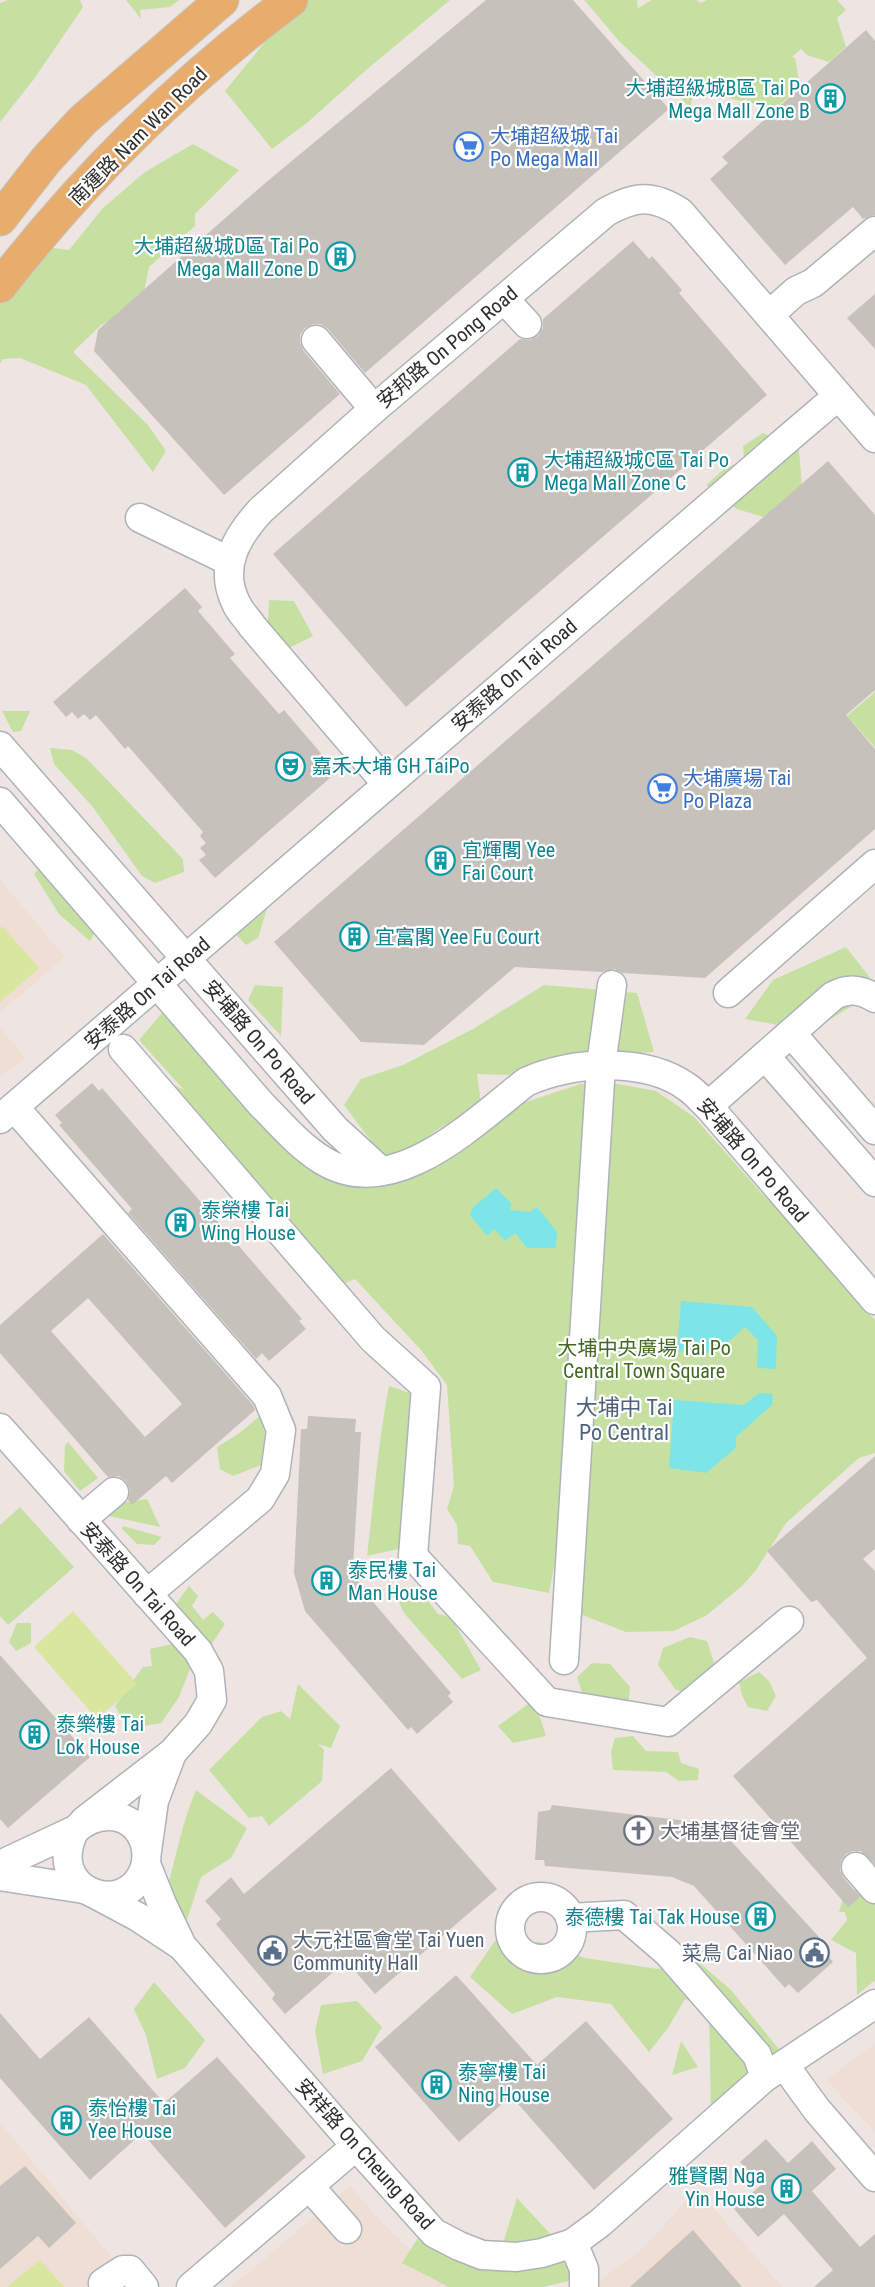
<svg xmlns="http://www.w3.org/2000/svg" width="875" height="2287" font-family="'Roboto Condensed','Noto Sans TC',sans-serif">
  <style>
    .education { fill: #eeded3 }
    .green { fill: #c6e0a2 }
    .pitch { fill: #d9e69f }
    .water { fill: #7de5e7 }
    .building { fill: #c7c1bc; fill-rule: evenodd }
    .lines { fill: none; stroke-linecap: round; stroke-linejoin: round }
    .minor-casing { stroke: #aeb3b9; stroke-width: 31 }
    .major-casing { stroke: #c4c4c4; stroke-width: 35 }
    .minor { stroke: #fff; stroke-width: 28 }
    .major { stroke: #e8ad6c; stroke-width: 33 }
    .labels { text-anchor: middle; stroke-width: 4.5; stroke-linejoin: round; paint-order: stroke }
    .culture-label { font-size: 20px; fill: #0d838f; stroke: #fff; text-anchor: start }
    .street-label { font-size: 20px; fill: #2e2e2e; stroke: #fff }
    .shop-label { font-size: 20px; fill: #366cbe; stroke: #fff; text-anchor: start }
    .park-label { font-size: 20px; fill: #416821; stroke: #fff }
    .worship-label { font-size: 20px; fill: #5b616d; stroke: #fff; text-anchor: start }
    .service-label { font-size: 20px; fill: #4e5e75; stroke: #fff; text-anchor: start }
    .quarter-label { font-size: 22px; fill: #50637c; stroke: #fff }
  </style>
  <rect width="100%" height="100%" fill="#eee5e2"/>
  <g class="education">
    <path d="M0 880 65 957 0 1013Z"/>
    <path d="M0 1028 25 1057 0 1078Z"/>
    <path d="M875 2044V2132L826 2080Z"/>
    <path d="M2 2125 128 2277 115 2287H0V2127Z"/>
    <path d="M350 2186 383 2224 413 2252 540 2287H231Z"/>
    <path d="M697 2189 782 2287H591L642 2249Z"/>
  </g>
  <g class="green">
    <path d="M8 0H80L83 7 34 79 0 122V3Z"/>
    <path d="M126 0H179L170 7 140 10 141 19Z"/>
    <path d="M307 0H450L365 71 308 122 272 149 225 91 278 26Z"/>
    <path d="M584 0H637L638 8 652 0H696L701 3 707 0H837L846 10 837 18 846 47 829 62 807 55 801 49 792 57 795 58 800 87 770 113 745 99 743 101 694 92 690 107 619 41Z"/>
    <path d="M193 144 239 170 195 214V226L149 267 141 307 101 325 73 352 148 425 166 451 153 472 86 385 20 358 3 359 0 364V287L45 247 69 250 103 208 145 172Z"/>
    <path d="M763 433 799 450 803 499 780 522 737 509 706 485 724 469 744 460 743 446Z"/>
    <path d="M269 600 294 601 313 636 277 654 267 643Z"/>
    <path d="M875 692V747L847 716Z"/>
    <path d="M2 711H30L21 731 13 732Z"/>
    <path d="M50 748 72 750 86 758 183 859 184 872 155 883 142 876 92 806 54 764Z"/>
    <path d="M43 863 70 907 100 924 90 941 59 914 34 874Z"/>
    <path d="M262 903 267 909 258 938 246 945 231 929Z"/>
    <path d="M846 947 875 984V992L811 1031 745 1019 773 980Z"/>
    <path d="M255 985 283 987 281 1036 248 1000Z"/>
    <path d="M544 985 637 993 654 1052 547 1058 508 1075 477 1074 481 1103 435 1131 397 1162 377 1149 344 1105 361 1079 403 1065 473 1029Z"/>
    <path d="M162 1013 199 1054 210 1052 306 1161 368 1180 485 1107 497 1085 523 1103 580 1084H618L656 1091 694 1117 764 1196 790 1221 818 1256 838 1268 847 1289 875 1320V1453L859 1458 786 1523 756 1570 743 1585 707 1615 674 1631 626 1632 572 1611 556 1557 549 1593 493 1582 470 1546 458 1544 457 1525 447 1509 454 1486 447 1385 421 1350 355 1279 321 1294 138 1089 141 1056 172 1084 184 1090 139 1040Z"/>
    <path d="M389 1386 413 1394 410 1538 398 1549 367 1556C374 1499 378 1442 389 1386Z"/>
    <path d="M260 1416 265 1434 261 1465 233 1476 220 1469 217 1447 238 1434Z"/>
    <path d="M68 1442 98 1478 80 1491 64 1471 65 1446Z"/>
    <path d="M104 1496 115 1504 147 1499 160 1527 109 1516Z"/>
    <path d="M20 1507 74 1567 8 1625 0 1616V1525Z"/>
    <path d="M123 1526 162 1537 154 1545 137 1544 122 1529Z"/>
    <path d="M189 1586 198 1596 192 1606 203 1620 213 1612 225 1624 204 1655 171 1611Z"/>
    <path d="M392 1587 418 1588 438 1614 451 1617 481 1670 462 1679 404 1613Z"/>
    <path d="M17 1623H31V1643L16 1651 9 1642Z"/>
    <path d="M690 1637 707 1641 716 1669 704 1681 682 1692 675 1689 658 1665 663 1648Z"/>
    <path d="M172 1644 195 1656 179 1697 161 1723 128 1729 115 1706 143 1667 152 1666 150 1649Z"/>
    <path d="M592 1663 610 1664 630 1687 627 1720 615 1731 609 1717 602 1709 582 1692 577 1677Z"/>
    <path d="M759 1672 769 1681 776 1696 767 1711 748 1707 742 1695 739 1682Z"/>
    <path d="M298 1684 340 1726 331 1748 318 1744 324 1750 322 1781 269 1826 262 1816 249 1818 209 1770 262 1717 281 1711 290 1719Z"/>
    <path d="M531 1702 541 1720 546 1736 513 1743 498 1726Z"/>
    <path d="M633 1736 646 1751 678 1752 681 1763 699 1769 698 1780 679 1781 666 1772 613 1770 611 1752 615 1738Z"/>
    <path d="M196 1790 247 1828 231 1858 201 1877 185 1926 166 1892C176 1858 182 1822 196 1790Z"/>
    <path d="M875 1882V1980L857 1995 856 1953 831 1940 847 1920 845 1912H839L845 1893Z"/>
    <path d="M495 1941 540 1942 585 1958 658 1969 696 1960 731 1990 782 2053 711 2112 709 2008 685 1999 668 2028 649 2052 611 2004 557 1997 512 2014 470 1977Z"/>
    <path d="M154 1982 205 2040 185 2068 157 2079 146 2035 134 2009Z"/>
    <path d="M357 2001 382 2027 362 2061 323 2074 315 2031 321 2005Z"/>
    <path d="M681 2041 698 2067 672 2075Z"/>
    <path d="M517 2198 566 2251 573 2280 542 2287H449L402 2263 418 2238 448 2251 481 2260 504 2240Z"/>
  </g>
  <g class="pitch">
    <path d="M2 926 39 968 0 1002V929Z"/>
    <path d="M73 1611 137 1684 97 1719 34 1647Z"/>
    <path d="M40 2260 64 2287H7Z"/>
  </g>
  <g class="water">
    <path d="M496 1188 511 1203 510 1210 530 1212 537 1207 557 1232 556 1248H527L515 1233 505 1241 494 1229 487 1236 470 1215 472 1208Z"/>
    <path d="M681 1301 752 1307 777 1336 776 1369 757 1368 758 1340 745 1327 716 1353 677 1351Z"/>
    <path d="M759 1393 773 1394 772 1405 736 1437V1448L706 1473 669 1468 674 1400 744 1405Z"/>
  </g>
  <g class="building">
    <path d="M486 0H573L669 109 365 373 328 329 321 324H314L305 328 300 335V343L303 350 340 394 224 495 94 351 98 330 264 184Z"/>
    <path d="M866 30 875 41V215L863 219 853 207 785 265 710 179 728 163 722 157Z"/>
    <path d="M633 241 649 259 652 256 682 290 679 293 767 395 406 707 273 554 520 339 530 340 538 336 543 328V319Z"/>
    <path d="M875 294V349L847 318Z"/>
    <path d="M828 461 875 515V690L846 715 875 749V829L705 978 623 973 614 969 602 972 515 967 424 1045 361 1042 274 942Z"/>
    <path d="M185 588 202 607 198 611 235 654 230 658 279 714 284 710 337 772 215 878 199 860 206 855 200 848 206 843 200 836 203 832 128 746 125 749 96 715 90 720 84 714 78 719 72 712 66 717 53 702Z"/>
    <path d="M92 1083 99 1091 102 1088 302 1319 299 1321 306 1329 269 1361 262 1353 256 1359 128 1213 132 1209 59 1125 62 1123 55 1115Z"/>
    <path d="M103 1234 253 1405 255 1410 172 1483 166 1476 132 1505 128 1500 130 1490 126 1481 119 1476 108 1477 0 1353V1325ZM88 1298 182 1404 145 1437 51 1331Z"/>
    <path d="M308 1416 356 1419 355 1432H361L353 1568 362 1589 451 1693 448 1696 453 1702 417 1734 411 1727 408 1730 305 1611 294 1573 301 1429H307Z"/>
    <path d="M875 1456V1549L863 1559 875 1571V1864L861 1851H853L846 1854 841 1861 840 1870 843 1877 860 1897 848 1907 733 1776 867 1658 817 1600 811 1602 767 1551Z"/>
    <path d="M0 1655 90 1757 8 1828 0 1819Z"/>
    <path d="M391 1768 497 1889 375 1994 346 1961 285 2014 272 1999 275 1994 216 1924 221 1919 205 1901 231 1877 244 1894Z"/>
    <path d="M552 1805 697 1822 731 1841 829 1948 825 1952 833 1962 798 1993 789 1984 785 1988 694 1886 672 1877 545 1866 544 1860H535L538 1812 550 1810Z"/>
    <path d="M456 1975 537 2065 586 2021 673 2119 594 2190 511 2096 459 2142 375 2047Z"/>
    <path d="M0 2013 40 2059 89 2017 164 2103 217 2057 306 2157 225 2228 142 2133 90 2180 0 2078Z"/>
    <path d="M766 2139 788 2163 812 2141 836 2169 812 2191 860 2247 875 2234V2287H814L833 2270 784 2214 758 2237 734 2209 761 2185 740 2162Z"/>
    <path d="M25 2166 76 2223 49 2248 38 2236 0 2269V2186Z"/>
    <path d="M693 2230 742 2287H630Z"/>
  </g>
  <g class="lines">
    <defs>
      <g id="minor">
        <path d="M504 299 527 324"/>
        <path d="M769 315 796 291 813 283 875 231"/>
        <path d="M316 340 374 409"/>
        <path d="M140 518 229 561"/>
        <path d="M0 746 335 1129 381 1171"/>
        <path d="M387 784 252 626C247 618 239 611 236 603 218 567 237 536 261 510L374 409 606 212C635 196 652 194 680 212L875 438"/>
        <path d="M0 802 261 1104C280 1123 298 1145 322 1160 393 1204 473 1123 526 1082 570 1061 646 1057 687 1087 695 1092 701 1100 708 1106L875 1300"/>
        <path d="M728 993 875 864"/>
        <path d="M791 1033 875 1130"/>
        <path d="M123 1049 373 1339 426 1387 413 1556 547 1702 668 1722 789 1621"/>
        <path d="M765 1056 875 1182"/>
        <path d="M708 1106 833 996C848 988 860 989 875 998"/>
        <path d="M14 1107 267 1396 281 1430 275 1474 260 1499 147 1594"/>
        <path d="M0 1119C266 890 532 659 798 430L838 396"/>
        <path d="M0 1428 198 1651 209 1671 212 1700 198 1724 172 1753 84 1821"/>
        <path d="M81 1520 114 1492"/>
        <path d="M564 1660 601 1065 612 985"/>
        <path d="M147 1851 154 1801 172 1753"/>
        <path d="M146 1864 162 1904 182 1946 356 2146 434 2233 459 2246 482 2255 516 2257 542 2253 573 2243 600 2223 765 2077 875 2004"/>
        <path d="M0 1865 75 1830C98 1809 134 1810 145 1844 147 1853 147 1862 144 1870 124 1921 43 1890 75 1830"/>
        <path d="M856 1867 875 1889"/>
        <path d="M0 1876 84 1889"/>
        <path d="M95 1894 138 1917 182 1946"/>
        <circle cx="541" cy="1928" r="31"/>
        <path d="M570 1918 624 1915 668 1953 757 2055 765 2077"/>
        <path d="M785 2066 817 2110 875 2177"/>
        <path d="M309 2186 347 2229"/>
        <path d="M573 2243 584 2269V2285"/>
        <path d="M103 2283 123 2270H130L144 2287"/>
        <path d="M191 2287 356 2146"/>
      </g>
      <g id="major">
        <path d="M0 219 46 160 83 120 222 0"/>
        <path d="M0 286C83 179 182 81 291 0"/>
      </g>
    </defs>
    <use href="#minor" class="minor-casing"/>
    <use href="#major" class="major-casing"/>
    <use href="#minor" class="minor"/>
    <use href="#major" class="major"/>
  </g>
  <defs>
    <symbol id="building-ring" viewBox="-11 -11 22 22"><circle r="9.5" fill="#fff" stroke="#0f9aa8" stroke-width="1.5"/><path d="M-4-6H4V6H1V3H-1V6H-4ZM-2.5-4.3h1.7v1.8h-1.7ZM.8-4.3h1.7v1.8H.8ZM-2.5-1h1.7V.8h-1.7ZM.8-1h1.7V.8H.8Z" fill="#0f9aa8"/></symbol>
    <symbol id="supermarket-ring" viewBox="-11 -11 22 22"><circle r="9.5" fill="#fff" stroke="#3f7fe0" stroke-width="1.5"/><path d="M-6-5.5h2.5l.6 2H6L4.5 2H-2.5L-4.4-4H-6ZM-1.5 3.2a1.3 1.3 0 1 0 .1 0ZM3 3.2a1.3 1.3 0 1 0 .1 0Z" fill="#3f7fe0"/></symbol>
    <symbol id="theatre-ring" viewBox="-11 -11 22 22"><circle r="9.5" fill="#fff" stroke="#0f9aa8" stroke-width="1.5"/><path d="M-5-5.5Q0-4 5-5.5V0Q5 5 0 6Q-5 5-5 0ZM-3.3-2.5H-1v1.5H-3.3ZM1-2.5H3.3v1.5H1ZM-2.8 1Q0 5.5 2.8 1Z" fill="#0f9aa8"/></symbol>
    <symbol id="church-ring" viewBox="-11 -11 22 22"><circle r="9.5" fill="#fff" stroke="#6b7280" stroke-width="1.5"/><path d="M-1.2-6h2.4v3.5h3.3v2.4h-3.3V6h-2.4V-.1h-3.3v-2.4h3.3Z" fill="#6b7280"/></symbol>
    <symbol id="civic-ring" viewBox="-11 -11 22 22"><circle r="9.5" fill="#fff" stroke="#5c6f8a" stroke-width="1.5"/><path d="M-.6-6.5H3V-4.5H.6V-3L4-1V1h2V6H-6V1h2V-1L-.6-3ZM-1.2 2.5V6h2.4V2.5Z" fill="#5c6f8a"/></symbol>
  </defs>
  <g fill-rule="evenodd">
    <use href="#building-ring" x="814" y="82" width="33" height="33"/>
    <use href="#supermarket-ring" x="452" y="130" width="33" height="33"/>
    <use href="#building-ring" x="324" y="240" width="33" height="33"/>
    <use href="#building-ring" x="506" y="456" width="33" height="33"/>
    <use href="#theatre-ring" x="274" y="750" width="33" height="33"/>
    <use href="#supermarket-ring" x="646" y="772" width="33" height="33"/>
    <use href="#building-ring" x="424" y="844" width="33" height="33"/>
    <use href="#building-ring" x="338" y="920" width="33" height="33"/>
    <use href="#building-ring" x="164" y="1206" width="33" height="33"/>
    <use href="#building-ring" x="310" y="1564" width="33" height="33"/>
    <use href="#building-ring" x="18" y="1718" width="33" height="33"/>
    <use href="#church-ring" x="622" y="1814" width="33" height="33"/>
    <use href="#building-ring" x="744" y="1900" width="33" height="33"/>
    <use href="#civic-ring" x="256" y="1934" width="33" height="33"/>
    <use href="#civic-ring" x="798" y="1936" width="33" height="33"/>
    <use href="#building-ring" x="420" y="2068" width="33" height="33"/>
    <use href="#building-ring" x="50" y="2104" width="33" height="33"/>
    <use href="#building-ring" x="770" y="2172" width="33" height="33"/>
  </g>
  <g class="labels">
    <g class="culture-label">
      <text x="810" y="95" text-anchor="end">大埔超級城B區 Tai Po<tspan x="810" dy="23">Mega Mall Zone B</tspan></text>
      <text x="319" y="253" text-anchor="end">大埔超級城D區 Tai Po<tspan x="319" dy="23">Mega Mall Zone D</tspan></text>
      <text x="544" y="467">大埔超級城C區 Tai Po<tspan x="544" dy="23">Mega Mall Zone C</tspan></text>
      <text x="312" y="773">嘉禾大埔 GH TaiPo</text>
      <text x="462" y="857">宜輝閣 Yee<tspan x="462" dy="23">Fai Court</tspan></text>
      <text x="375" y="944">宜富閣 Yee Fu Court</text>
      <text x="201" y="1217">泰榮樓 Tai<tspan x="201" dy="23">Wing House</tspan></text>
      <text x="348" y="1577">泰民樓 Tai<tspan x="348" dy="23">Man House</tspan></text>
      <text x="56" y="1731">泰樂樓 Tai<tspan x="56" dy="23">Lok House</tspan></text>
      <text x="740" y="1924" text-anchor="end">泰德樓 Tai Tak House</text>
      <text x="458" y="2079">泰寧樓 Tai<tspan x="458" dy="23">Ning House</tspan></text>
      <text x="88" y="2115">泰怡樓 Tai<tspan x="88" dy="23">Yee House</tspan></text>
      <text x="765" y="2183" text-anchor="end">雅賢閣 Nga<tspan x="765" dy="23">Yin House</tspan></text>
    </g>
    <g class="street-label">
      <text transform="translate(138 136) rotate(-45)" y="7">南運路 Nam Wan Road</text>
      <text transform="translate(447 347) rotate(-40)" y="7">安邦路 On Pong Road</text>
      <text transform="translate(514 675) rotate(-41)" y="7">安泰路 On Tai Road</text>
      <text transform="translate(147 993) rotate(-41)" y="7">安泰路 On Tai Road</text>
      <text transform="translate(259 1042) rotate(49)" y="7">安埔路 On Po Road</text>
      <text transform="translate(753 1160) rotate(49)" y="7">安埔路 On Po Road</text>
      <text transform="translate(138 1584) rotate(48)" y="7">安泰路 On Tai Road</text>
      <text transform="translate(365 2154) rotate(48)" y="7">安祥路 On Cheung Road</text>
    </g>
    <g class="shop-label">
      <text x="490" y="143">大埔超級城 Tai<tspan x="490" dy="23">Po Mega Mall</tspan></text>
      <text x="683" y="785">大埔廣場 Tai<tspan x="683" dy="23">Po Plaza</tspan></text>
    </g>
    <g class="park-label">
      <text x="644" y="1355">大埔中央廣場 Tai Po<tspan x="644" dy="23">Central Town Square</tspan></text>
    </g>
    <g class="worship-label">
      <text x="660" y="1838">大埔基督徒會堂</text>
    </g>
    <g class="service-label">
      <text x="293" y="1947">大元社區會堂 Tai Yuen<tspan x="293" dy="23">Community Hall</tspan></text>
      <text x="793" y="1960" text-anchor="end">菜鳥 Cai Niao</text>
    </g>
    <g class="quarter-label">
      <text x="624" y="1415">大埔中 Tai<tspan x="624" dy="25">Po Central</tspan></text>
    </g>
  </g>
</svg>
